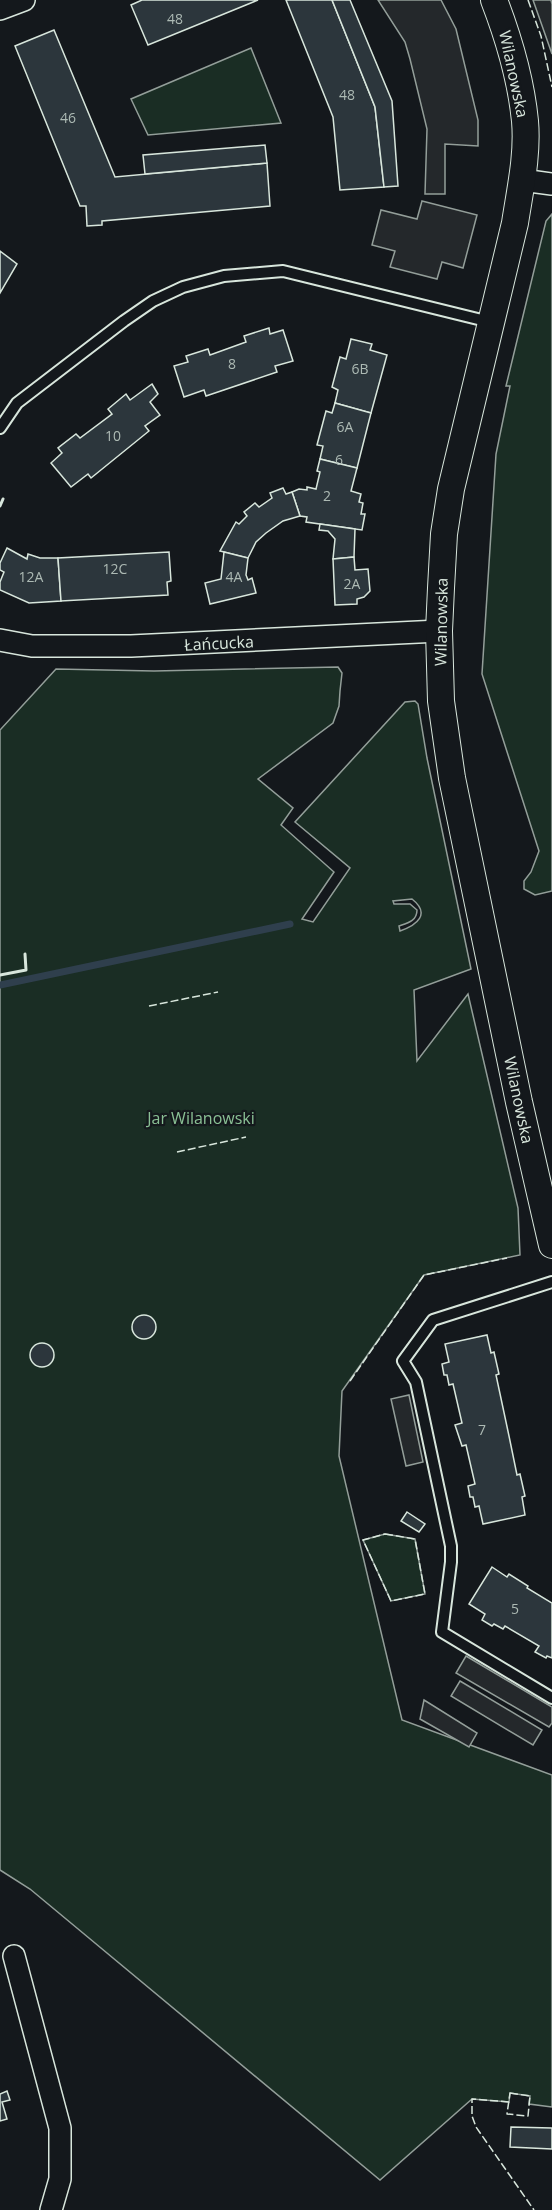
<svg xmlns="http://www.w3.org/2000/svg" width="552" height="2210" font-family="'Open Sans',sans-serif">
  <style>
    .green { fill: #1a2d24; stroke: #939e99; stroke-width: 1.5; fill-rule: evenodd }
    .parking { fill: #24282b; stroke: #939e99; stroke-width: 1.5 }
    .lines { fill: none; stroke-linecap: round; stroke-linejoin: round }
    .stream { stroke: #2f3f4d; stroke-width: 7 }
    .building { fill: #2c363c; stroke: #d8e6dc; stroke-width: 1.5 }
    .service-casing { stroke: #d8e6dc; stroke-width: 14 }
    .minor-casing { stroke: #d8e6dc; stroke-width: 24 }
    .tertiary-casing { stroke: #d8e6dc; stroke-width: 28 }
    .service { stroke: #14181c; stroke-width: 10 }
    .minor { stroke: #14181c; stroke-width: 21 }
    .tertiary { stroke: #14181c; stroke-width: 26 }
    .fence { stroke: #d8e6dc; stroke-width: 1.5; stroke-dasharray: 8 3; stroke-linecap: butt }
    .wall { stroke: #d8e6dc; stroke-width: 3 }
    .labels { text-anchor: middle; stroke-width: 4.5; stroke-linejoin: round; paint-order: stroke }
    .number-label { font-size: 14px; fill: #adbab4 }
    .street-label { font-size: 16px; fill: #d8e6dc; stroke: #14181c }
    .park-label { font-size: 16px; fill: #8ac095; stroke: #14181c }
  </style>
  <rect width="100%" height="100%" fill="#14181c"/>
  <g class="green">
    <path d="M251 48 281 123 148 135 131 99Z"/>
    <path d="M552 214V891L535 895 524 889V881L531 872 539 851 482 674 496 454 510 386H506L546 221Z"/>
    <path d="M338 667 342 673 340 691 339 706 333 723 258 779 293 808 281 825 334 872 302 919 313 922 350 868 295 822 405 702 415 701 418 704 427 758 471 969 414 990 417 1061 468 994 518 1208 520 1255 424 1275 342 1391 339 1456 402 1720 552 1775V2107L529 2104 530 2096 510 2093 509 2102 472 2099 380 2180 30 1889 0 1870V730L56 669 154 671ZM412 899C431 914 417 925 400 931L399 926C408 923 417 921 417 910L410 904H394L393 901Z"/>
    <path d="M385 1534 415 1539 425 1594 391 1601 363 1540Z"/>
  </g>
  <g class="parking">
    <path d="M378 0H441L456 29 478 120V146L445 144V194H425L427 129 410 59 405 42Z"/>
    <path d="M533 0H551L552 4V54Z"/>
    <path d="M422 201 477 215 463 268 442 262 437 279 390 267 395 251 372 245 381 210 417 219Z"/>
    <path d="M409 1395 423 1462 406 1466 391 1399Z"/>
    <path d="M466 1656 552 1707V1723L549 1727 456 1673Z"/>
    <path d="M460 1681 542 1730 533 1745 451 1696Z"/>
    <path d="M424 1700 477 1733 469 1747 420 1719Z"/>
  </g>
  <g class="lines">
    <path class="stream" d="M0 985 290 924"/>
  </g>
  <g class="building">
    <path d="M142 0H258L148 45 131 5Z"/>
    <path d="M286 0H332L375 107 384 187 340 190 333 117Z"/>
    <path d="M332 0H350L392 101 398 186 384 187 375 107Z"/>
    <path d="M54 30 115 177 267 163 270 206 102 221V225L87 226 86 206H80L15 46Z"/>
    <path d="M265 145 267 163 145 174 143 155Z"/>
    <path d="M0 251 17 264 0 293Z"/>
    <path d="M269 328 270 334 283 330 293 361 275 366 277 372 206 396 204 390 184 397 174 366 188 362 186 356 208 349 210 355 246 342 244 336Z"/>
    <path d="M351 339 372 344 370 350 387 355 371 413 335 403 338 390 332 387 340 357 346 359Z"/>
    <path d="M152 384 158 394 150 402 160 415 145 426 149 431 91 478 88 474 71 487 51 463 62 453 58 448 76 434 80 438 112 414 108 409 126 394 130 400Z"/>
    <path d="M335 403 371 413 357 468 320 459 323 446 317 445 326 411 332 413Z"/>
    <path d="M320 459 357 468 351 491 361 494 359 502 363 503 361 514H365L362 530 306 522 307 517 300 516 292 492 299 489 307 490V487L316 489 320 472 317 471Z"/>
    <path d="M283 488 286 494 292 492 300 516 283 521 266 533 256 542 248 558 220 551 236 522 239 524 247 516 244 512 255 503 259 507 272 498 270 493Z"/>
    <path d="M320 524 355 529 354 557 333 559 335 539 328 531 319 530Z"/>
    <path d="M7 548 27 559 28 554 40 558H58L61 601 29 603 0 590V582L4 572 0 570V563Z"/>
    <path d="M169 552 171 581 167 582 168 595 61 601 58 558Z"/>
    <path d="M224 552 248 558 246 575 248 580 252 578 256 593 210 604 205 583 221 579Z"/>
    <path d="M354 557 355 570 368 569 370 591 364 597 357 599V604L335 605 333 559Z"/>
    <circle cx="144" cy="1327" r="12"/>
    <path d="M487 1335 491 1353 494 1352 499 1374 496 1375 509 1436 517 1475 520 1474 525 1496 522 1497 525 1515 483 1524 479 1506 475 1507 473 1497H470L468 1486 475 1484 466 1445 462 1446 455 1425 462 1423 453 1384 449 1385 447 1375H444L442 1364 449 1362 445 1344Z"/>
    <circle cx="42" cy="1355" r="12"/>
    <path d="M407 1512 425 1524 419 1532 401 1521Z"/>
    <path d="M492 1567 507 1577 509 1574 528 1586 527 1588 552 1603V1658L547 1656 546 1658 535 1652 539 1646 505 1626 503 1629 494 1624 492 1626 482 1620 485 1614 469 1604Z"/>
    <path d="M7 2091 10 2100 2 2102 7 2119 0 2121V2094Z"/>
    <path d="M511 2127 552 2128V2149L510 2147Z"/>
  </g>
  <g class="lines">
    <defs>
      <g id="service">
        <path d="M0 428 17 403 124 321 153 301 183 287 224 276 283 271 490 322"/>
        <path d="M552 1282 433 1320 403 1361 416 1382 451 1546V1562L442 1632 552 1698"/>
      </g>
      <g id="minor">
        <path d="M0 9 24 0"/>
        <path d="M522 180 552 184"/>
        <path d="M0 640 32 646H131L439 631"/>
        <path d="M14 1956 60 2128V2179L51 2210"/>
      </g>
      <path id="tertiary" d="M494 0C509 39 521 80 525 121 528 155 520 190 515 223L451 489 444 534 441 588 439 631 441 701 452 778 519 1102 552 1245"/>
    </defs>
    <use href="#service" class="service-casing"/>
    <use href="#minor" class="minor-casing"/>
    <use href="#tertiary" class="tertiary-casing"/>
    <use href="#service" class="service"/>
    <use href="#minor" class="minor"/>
    <use href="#tertiary" class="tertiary"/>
    <g class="fence">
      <path d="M528 0 541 36 552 87"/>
      <path d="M149 1006 218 992"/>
      <path d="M177 1152 246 1137"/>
      <path d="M350 1381 424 1275 507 1258"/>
      <path d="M385 1534 415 1539 425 1594 391 1601 363 1540Z"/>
      <path d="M510 2093 530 2096 528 2116 507 2114Z"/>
      <path d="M509 2102 472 2099V2116L476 2127 534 2210"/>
    </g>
    <g class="wall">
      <path d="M0 506 3 499"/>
      <path d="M0 975 26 970 25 954"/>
    </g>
  </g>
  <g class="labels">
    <g class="number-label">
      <text x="175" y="24">48</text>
      <text x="347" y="100">48</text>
      <text x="68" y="123">46</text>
      <text x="232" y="369">8</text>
      <text x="360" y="374">6B</text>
      <text x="345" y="432">6A</text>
      <text x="113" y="441">10</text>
      <text x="339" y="465">6</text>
      <text x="327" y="501">2</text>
      <text x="115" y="574">12C</text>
      <text x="31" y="582">12A</text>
      <text x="234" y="582">4A</text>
      <text x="352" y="589">2A</text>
      <text x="482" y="1435">7</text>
      <text x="515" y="1614">5</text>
    </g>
    <g class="street-label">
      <text transform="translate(514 74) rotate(78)" y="6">Wilanowska</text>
      <text transform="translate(441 622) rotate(-89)" y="6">Wilanowska</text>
      <text transform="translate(219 643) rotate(-3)" y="6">Łańcucka</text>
      <text transform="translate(519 1100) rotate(78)" y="6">Wilanowska</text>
    </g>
    <g class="park-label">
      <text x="201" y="1124">Jar Wilanowski</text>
    </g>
  </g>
</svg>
